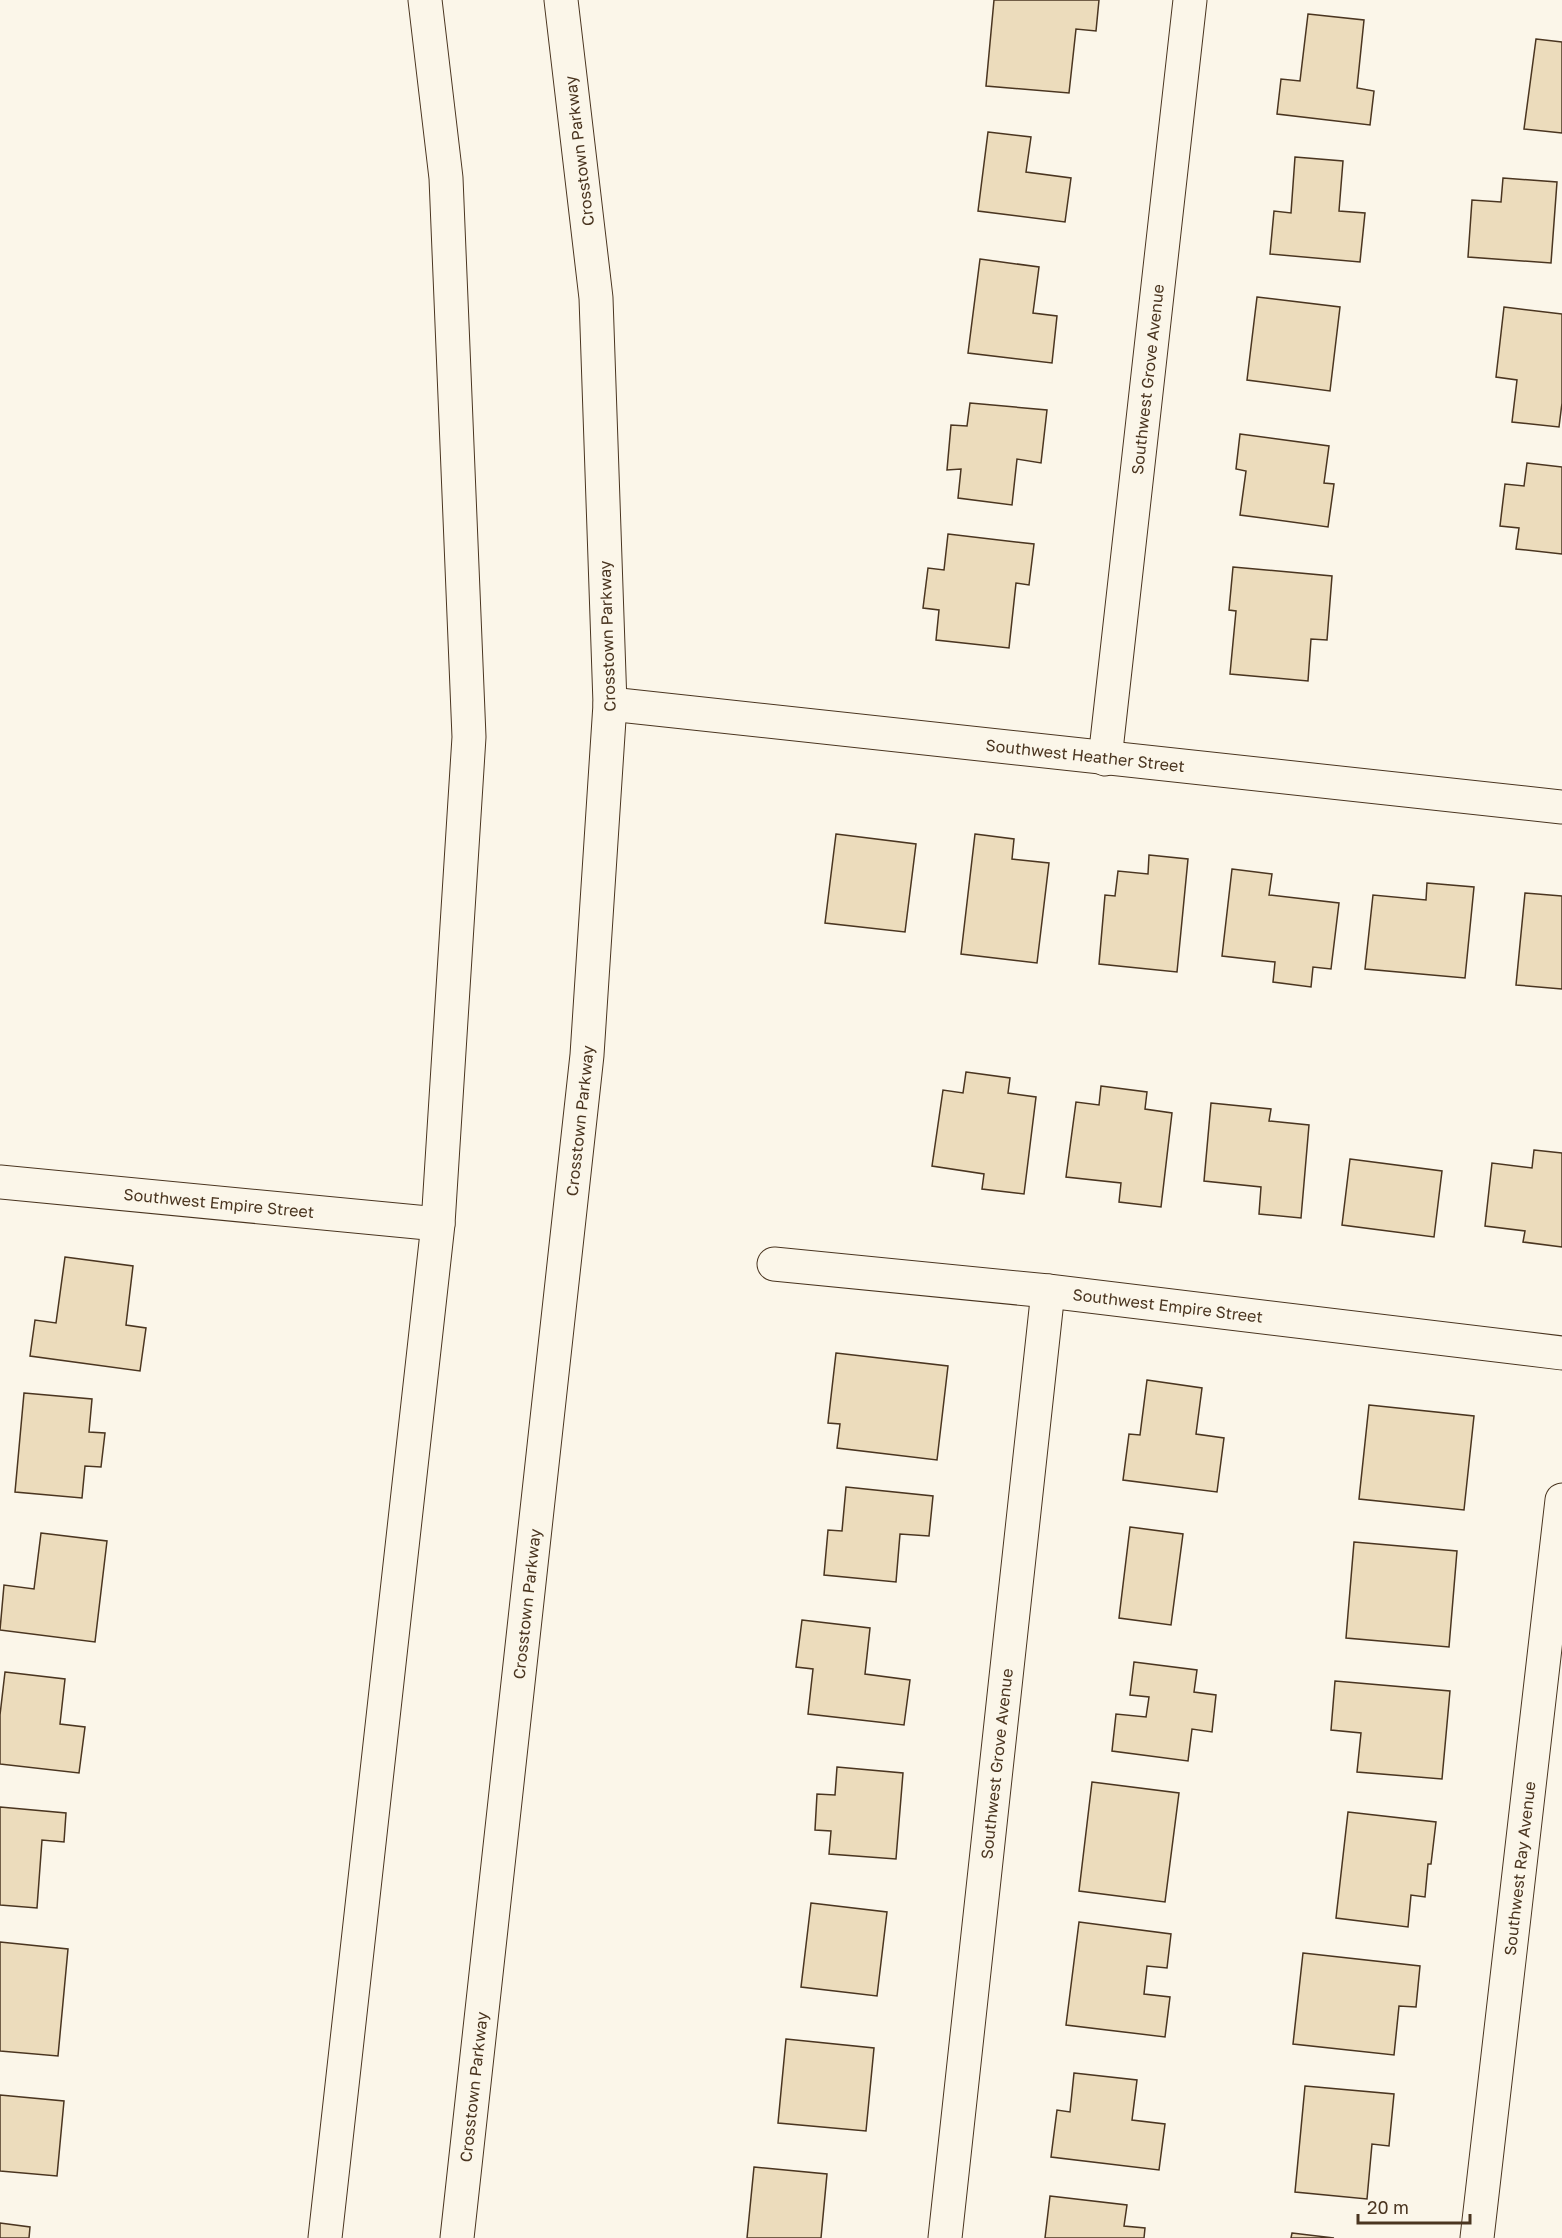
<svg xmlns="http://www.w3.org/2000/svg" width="1562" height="2238" font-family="'Golos Text',sans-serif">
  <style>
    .building { fill: #ecdcbc; stroke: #4a3520; stroke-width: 1.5 }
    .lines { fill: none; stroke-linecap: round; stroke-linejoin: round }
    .minor-casing { stroke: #4a3520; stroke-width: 35 }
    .secondary-casing { stroke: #4a3520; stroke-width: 35 }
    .minor { stroke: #fbf6e9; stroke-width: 33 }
    .secondary { stroke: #fbf6e9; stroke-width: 33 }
    .labels { text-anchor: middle; stroke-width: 4.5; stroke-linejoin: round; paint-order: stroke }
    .street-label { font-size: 16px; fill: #4a3520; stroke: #fbf6e9 }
  </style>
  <rect width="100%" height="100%" fill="#fbf6e9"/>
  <g class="building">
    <path d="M994 0H1099L1096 31 1076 29 1069 93 986 86Z"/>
    <path d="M1308 14 1364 20 1357 88 1374 91 1370 125 1277 114 1281 79 1300 81Z"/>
    <path d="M1536 39 1562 42V133L1524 129Z"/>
    <path d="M988 132 1031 137 1026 172 1071 178 1065 222 978 211Z"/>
    <path d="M1295 157 1343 161 1339 211 1365 213 1360 262 1270 254 1274 211 1291 213Z"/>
    <path d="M1503 178 1557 182 1551 263 1468 257 1472 200 1501 202Z"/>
    <path d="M980 259 1039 267 1033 313 1057 316 1052 363 968 353Z"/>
    <path d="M1257 297 1340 307 1330 391 1247 380Z"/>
    <path d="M1504 307 1562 314V403L1559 427 1512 422 1517 380 1496 377Z"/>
    <path d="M970 403 1047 410 1041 463 1017 459 1012 505 958 498 961 469 947 470 951 425 967 426Z"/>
    <path d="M1240 434 1329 446 1324 483 1334 484 1328 527 1240 515 1246 471 1236 469Z"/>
    <path d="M1527 463 1562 467V554L1516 549 1519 528 1500 526 1505 484 1524 486Z"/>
    <path d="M948 534 1034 544 1029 585 1016 583 1009 648 936 640 939 610 923 608 928 568 944 570Z"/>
    <path d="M1233 567 1332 576 1327 640 1311 639 1308 681 1230 674 1236 611 1229 610Z"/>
    <path d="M836 834 916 844 905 932 825 923Z"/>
    <path d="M975 834 1014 839 1012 859 1049 863 1037 963 961 954Z"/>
    <path d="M1149 855 1188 859 1177 972 1099 964 1105 895 1115 896 1118 871 1148 874Z"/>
    <path d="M1232 869 1272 874 1269 895 1339 903 1331 969 1313 967 1311 987 1273 982 1275 962 1222 956Z"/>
    <path d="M1427 883 1474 887 1465 978 1365 969 1373 895 1426 900Z"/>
    <path d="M1525 893 1562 896V989L1516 985Z"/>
    <path d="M966 1072 1010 1078 1008 1093 1036 1097 1024 1194 982 1189 984 1174 932 1166 943 1090 963 1093Z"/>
    <path d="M1101 1086 1147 1092 1145 1109 1172 1113 1161 1207 1119 1202 1121 1183 1066 1177 1076 1102 1099 1105Z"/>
    <path d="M1211 1103 1271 1109 1269 1121 1309 1125 1301 1218 1259 1214 1261 1187 1204 1181Z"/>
    <path d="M1534 1150 1562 1153V1247L1523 1242 1525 1231 1485 1226 1492 1163 1532 1168Z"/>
    <path d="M1350 1159 1442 1171 1434 1237 1342 1225Z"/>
    <path d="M65 1257 133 1266 126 1325 146 1328 140 1371 30 1356 35 1320 56 1323Z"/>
    <path d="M836 1353 948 1366 937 1460 837 1448 840 1424 828 1423Z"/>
    <path d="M1147 1380 1202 1388 1196 1434 1224 1438 1217 1492 1123 1480 1129 1434 1140 1435Z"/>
    <path d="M24 1393 92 1399 89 1432 105 1433 101 1467 85 1466 82 1498 15 1492Z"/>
    <path d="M1369 1405 1474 1416 1464 1510 1359 1499Z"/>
    <path d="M846 1487 933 1496 929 1536 900 1534 896 1582 824 1575 828 1530 842 1531Z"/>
    <path d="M1130 1527 1183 1534 1171 1625 1119 1618Z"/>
    <path d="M41 1533 107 1541 95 1642 0 1630 4 1585 34 1589Z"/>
    <path d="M1354 1542 1457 1551 1449 1647 1346 1638Z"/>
    <path d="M802 1620 870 1628 865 1674 910 1680 904 1725 808 1714 813 1669 796 1667Z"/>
    <path d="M1134 1662 1197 1670 1194 1692 1216 1695 1212 1732 1192 1729 1188 1761 1112 1751 1116 1714 1146 1717 1149 1697 1130 1695Z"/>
    <path d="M5 1672 65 1679 60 1724 85 1727 79 1773 0 1764V1715Z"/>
    <path d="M1335 1681 1450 1691 1442 1779 1357 1772 1361 1733 1331 1730Z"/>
    <path d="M837 1767 903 1773 896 1859 829 1854 831 1831 815 1830 817 1794 835 1795Z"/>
    <path d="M1092 1782 1179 1793 1165 1902 1079 1891Z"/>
    <path d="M0 1807 66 1813 64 1842 42 1840 37 1908 0 1905Z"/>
    <path d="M1348 1812 1436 1822 1431 1864H1428L1425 1897 1411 1895 1408 1927 1336 1918Z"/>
    <path d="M811 1903 887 1912 877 1996 801 1987Z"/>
    <path d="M1079 1922 1171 1934 1167 1968 1147 1966 1144 1994 1170 1997 1165 2037 1066 2025Z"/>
    <path d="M0 1942 68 1949 58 2056 0 2051Z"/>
    <path d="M1303 1953 1420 1966 1416 2007 1399 2006 1394 2055 1293 2044Z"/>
    <path d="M786 2039 874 2048 866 2131 778 2123Z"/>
    <path d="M1074 2073 1137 2080 1132 2120 1165 2124 1159 2170 1051 2157 1057 2110 1070 2112Z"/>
    <path d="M1305 2086 1394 2094 1389 2146 1372 2144 1367 2199 1295 2192Z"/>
    <path d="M0 2095 64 2101 57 2176 0 2171Z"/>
    <path d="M754 2167 827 2174 821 2238H747Z"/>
    <path d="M1050 2196 1127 2205 1124 2226 1145 2228 1144 2238H1045Z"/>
    <path d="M0 2223 30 2227 29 2238H0Z"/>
    <path d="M1292 2233 1334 2238H1291Z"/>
  </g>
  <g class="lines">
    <defs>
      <g id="minor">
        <path id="s1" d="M610 704 1562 807"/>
        <path id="s2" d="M1105 759 1190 0"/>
        <path id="s3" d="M0 1182 438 1224"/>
        <path id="s4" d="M774 1264 1048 1291 1562 1353"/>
        <path id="s5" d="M945 2238 1048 1291"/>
        <path id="s6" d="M1477 2238 1562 1500"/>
      </g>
      <g id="secondary">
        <path d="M325 2238 438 1224 469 737 446 178 425 0"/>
        <path id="s7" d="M457 2238 587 1055 610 704 596 298 561 0"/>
      </g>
    </defs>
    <use href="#minor" class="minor-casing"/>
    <use href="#secondary" class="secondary-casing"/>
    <use href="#minor" class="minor"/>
    <use href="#secondary" class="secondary"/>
  </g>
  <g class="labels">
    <g class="street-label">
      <text transform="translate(579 151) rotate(-97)" y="6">Crosstown Parkway</text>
      <text dy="6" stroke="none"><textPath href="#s2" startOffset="382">Southwest Grove Avenue</textPath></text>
      <text transform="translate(607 636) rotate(-92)" y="6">Crosstown Parkway</text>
      <text dy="6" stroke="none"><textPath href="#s1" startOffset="478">Southwest Heather Street</textPath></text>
      <text dy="6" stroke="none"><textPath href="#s7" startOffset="1124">Crosstown Parkway</textPath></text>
      <text dy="6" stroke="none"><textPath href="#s3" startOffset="220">Southwest Empire Street</textPath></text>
      <text dy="6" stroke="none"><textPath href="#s4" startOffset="396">Southwest Empire Street</textPath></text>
      <text dy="6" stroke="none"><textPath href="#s7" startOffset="638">Crosstown Parkway</textPath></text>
      <text dy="6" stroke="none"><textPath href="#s5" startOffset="477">Southwest Grove Avenue</textPath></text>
      <text dy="6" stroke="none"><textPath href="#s6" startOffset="372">Southwest Ray Avenue</textPath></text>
      <text dy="6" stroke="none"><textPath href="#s7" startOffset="152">Crosstown Parkway</textPath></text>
    </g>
  </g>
  <path d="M1358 2214v9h112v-9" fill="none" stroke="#4a3520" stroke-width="3"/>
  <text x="1367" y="2214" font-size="18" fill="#4a3520" stroke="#fbf6e9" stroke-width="4.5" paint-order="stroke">20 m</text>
</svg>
